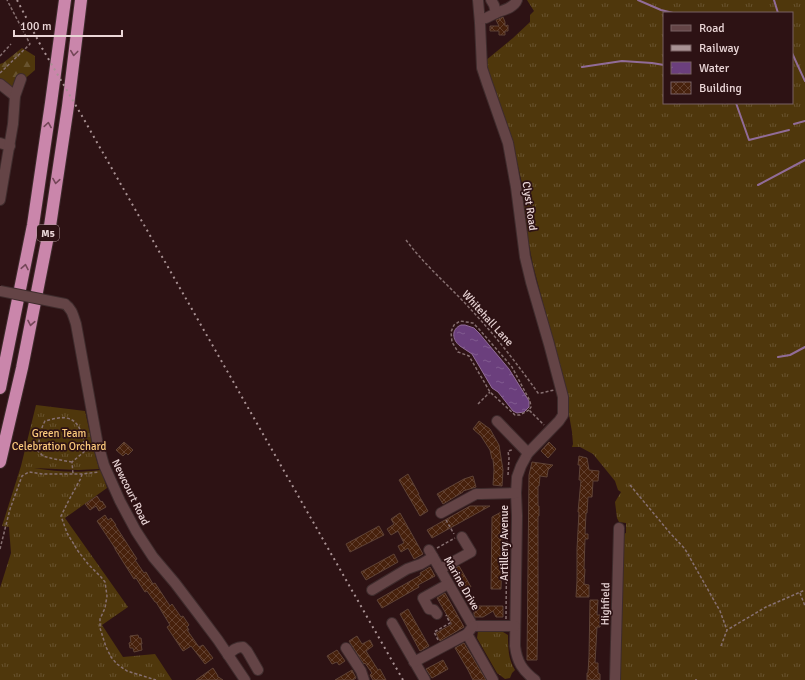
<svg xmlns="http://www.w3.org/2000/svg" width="805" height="680" font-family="Signika,sans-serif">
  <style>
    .grass { fill: url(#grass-tufts); fill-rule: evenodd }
    .forest { fill: url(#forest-firs) }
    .water { fill: url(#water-ripples); stroke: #916c98 }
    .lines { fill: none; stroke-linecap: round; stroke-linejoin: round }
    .stream { stroke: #916c98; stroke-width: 2 }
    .building { fill: url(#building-cross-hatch); stroke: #5f4336 }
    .minor-casing { stroke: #3f2c2d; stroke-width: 12 }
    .highway-casing { stroke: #3f2c2d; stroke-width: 14 }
    .path { stroke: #877071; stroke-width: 1.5; stroke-dasharray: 3 2; stroke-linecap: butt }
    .minor { stroke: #644446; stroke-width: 10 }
    .highway { stroke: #ca86ab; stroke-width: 12 }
    .rail { stroke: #a99294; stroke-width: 2; stroke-dasharray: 2 4; stroke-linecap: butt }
    .minor-bridge-casing { stroke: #3f2c2d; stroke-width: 12; stroke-linecap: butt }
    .minor-bridge { stroke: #644446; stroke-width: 10 }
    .oneway { stroke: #744658 }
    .labels { text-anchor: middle; stroke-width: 3.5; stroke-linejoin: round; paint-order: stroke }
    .shield { fill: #2d1214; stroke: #b19b9c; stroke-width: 1 }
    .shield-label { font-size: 10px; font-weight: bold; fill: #ead6d7 }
    .street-label { font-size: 11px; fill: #ead6d7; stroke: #2d1214 }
    .park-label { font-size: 11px; fill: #fbc97b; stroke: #2d1214 }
  </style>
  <defs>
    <pattern id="grass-tufts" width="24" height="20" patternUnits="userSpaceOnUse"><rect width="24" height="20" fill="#4f370c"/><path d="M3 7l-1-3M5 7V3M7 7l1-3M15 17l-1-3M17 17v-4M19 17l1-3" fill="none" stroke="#68532f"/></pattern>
    <pattern id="forest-firs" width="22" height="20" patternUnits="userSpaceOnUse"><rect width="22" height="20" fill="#4f370c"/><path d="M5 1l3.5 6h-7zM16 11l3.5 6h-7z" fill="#68532f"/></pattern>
    <pattern id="water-ripples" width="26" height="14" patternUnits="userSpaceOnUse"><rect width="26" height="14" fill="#6b3f7d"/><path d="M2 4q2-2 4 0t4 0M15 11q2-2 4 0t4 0" fill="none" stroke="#805a8f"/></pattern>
    <pattern id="building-cross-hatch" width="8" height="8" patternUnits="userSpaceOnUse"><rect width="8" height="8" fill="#47210c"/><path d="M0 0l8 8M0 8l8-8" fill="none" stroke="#62402f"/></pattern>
  </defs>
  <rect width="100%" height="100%" fill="#2d1214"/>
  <g class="grass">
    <path d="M527 0H805V680H617L623 534 626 533V523L619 522 617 518 615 502 621 492 618 490 615 481 593 454 580 447H572L573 444 572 432 563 380 533 265 528 240 521 189 522 183 511 138 495 94 485 61 513 38 530 22V15L534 11ZM664 13H792V103H664Z"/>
    <path d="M36 405 85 411 93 447 99 469 78 470 34 468C56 472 79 473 101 470L107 488 65 518 128 607 102 625 123 657 155 654 172 680H0V588L11 553 9 527 2 526 21 466Z"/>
    <path d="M478 631 503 632 508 635C508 647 508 659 515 670L512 673 510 678 505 679 497 673 477 638Z"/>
  </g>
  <path class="forest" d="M22 48 35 56V70L14 88 0 80V64L3 63Z"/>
  <path class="water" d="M461 325H465L474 328 479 333 509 369 529 401V407L524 412 517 413 513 411 498 392 492 388 472 354C468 351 464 349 460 346 452 340 451 329 461 325Z"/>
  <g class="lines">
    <g class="stream">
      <path d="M638 0 661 10 673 13"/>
      <path d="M774 0 778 13"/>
      <path d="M792 53 805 81"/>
      <path d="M582 67 622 61 652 63 664 65"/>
      <path d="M736 103 749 140 789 130"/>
      <path d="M794 124 805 121"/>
      <path d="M758 185 805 160"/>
      <path d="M778 357 790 355 805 347"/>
    </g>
  </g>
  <g class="building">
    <path d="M503 17 505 22V26L508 25V31H505V35H499V31H490V26H499L496 20Z"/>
    <path d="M479 421 490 429 499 445 503 470 502 486 493 485 494 470 493 459H492L490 450 481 436 473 429Z"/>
    <path d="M124 442 133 450 128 455 126 453 123 456 116 450Z"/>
    <path d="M549 442 556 449 548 458 541 451Z"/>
    <path d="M579 456 587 458 589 470 599 471 598 481H593L592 497H588L587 513H586L585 534H588V539H585L584 569H585L584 584 589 585V597H576L577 581V549L579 512H578L581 480H579L580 465H578Z"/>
    <path d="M532 462 553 465 548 470 547 477 540 476 539 486H538V506H539V516H538V597L537 660H527L529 475Z"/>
    <path d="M408 474 419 494H418L428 511 420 516 399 480Z"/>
    <path d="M473 476 476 487 463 491V492L443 504 437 494 464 479Z"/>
    <path d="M97 496 101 502 102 501 106 507 99 511 96 506 90 510 85 504Z"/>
    <path d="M470 506H490L432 538 427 530Z"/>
    <path d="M503 511 501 589H491L492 517Z"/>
    <path d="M400 513 423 554 414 559 408 548 401 552 398 546 404 543 398 531 391 535 387 529 394 524 391 519Z"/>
    <path d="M105 515 108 520 111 518 116 525H115L137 559 135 560 144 573 146 572 153 584 155 583 170 606 172 604 181 617 183 616 189 625 187 627 189 630H187L199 647 203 645 213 658 205 664 191 646 183 651 167 627 170 625 156 602H155L147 591 145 592 136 578 134 579 115 549V548L97 521Z"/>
    <path d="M379 526 384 535 350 552 346 544Z"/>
    <path d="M394 554 398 562 366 580 361 572Z"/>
    <path d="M459 566 471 587 463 592 450 571Z"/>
    <path d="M430 567 435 576 418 585 419 587 382 608 377 600 421 575 420 573Z"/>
    <path d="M445 593 464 627 440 641 436 633 452 624 437 598Z"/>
    <path d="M590 600H598L597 615H600V627H597L595 663H598V673L600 674V680H587V673H588L589 656Z"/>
    <path d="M474 606H503V617H496L493 611 483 617H475L474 615Z"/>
    <path d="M408 609 429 646 420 651 400 614Z"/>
    <path d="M138 635 139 638H141L142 644H141L142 650 134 652 133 648H130L129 643 131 642 130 636Z"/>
    <path d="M357 636 362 644 370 640 373 646 366 651 378 670 380 669 386 680H373L370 675 372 673 365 663 364 664 349 641Z"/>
    <path d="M464 643 486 680H473L468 670 455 648Z"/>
    <path d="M337 650 345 661 339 665 337 662 332 664 327 656Z"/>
    <path d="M443 660 448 669 432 678 426 669Z"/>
    <path d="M213 668 218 676H217L223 680H196Z"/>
    <path d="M352 670 356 678 353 680H335Z"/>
  </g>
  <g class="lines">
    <defs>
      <g id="minor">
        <path d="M478 0 480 23 482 68 487 83 508 143 516 187 525 257 531 282 549 344 563 397V415L559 421 528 453 521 466 517 477 516 493 517 516 515 646C517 662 522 670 535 680"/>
        <path d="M496 13C503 10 514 8 517 0"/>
        <path d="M480 19 486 18 496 13 494 5 491 0"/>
        <path d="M0 84 15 96"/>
        <path d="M0 143 10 146"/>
        <path d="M0 200 13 124 15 96 21 79"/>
        <path d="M65 304C72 309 73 315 76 324L97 440 104 465 120 501 136 531 153 557 175 583 197 612 218 640 245 680"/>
        <path d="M497 421 528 453"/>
        <path d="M441 513 476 494H481L516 493"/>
        <path d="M429 550 473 626H515"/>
        <path d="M440 569 471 552 462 537"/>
        <path d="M372 590 407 569 421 564 433 557"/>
        <path d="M437 614 434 610 429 609 423 598 448 584"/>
        <path d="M392 623 425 680"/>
        <path d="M467 634 493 680"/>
        <path d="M346 648 361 671 364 680"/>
        <path d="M228 655C233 650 236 647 243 647L247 651 258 670"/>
        <path d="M414 662 467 634 473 626"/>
        <path d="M615 680 619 528"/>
      </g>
      <g id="highway">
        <path d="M0 388 33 225 51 103 65 0"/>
        <path d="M0 462 22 368 50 226 68 106 81 0"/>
      </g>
    </defs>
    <use href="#minor" class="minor-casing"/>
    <use href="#highway" class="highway-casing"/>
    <g class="path">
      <path d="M0 56 11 44"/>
      <path d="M0 73 30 44 7 0"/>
      <path d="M406 240C426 267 453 289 475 314 498 339 518 365 538 393H541L554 390"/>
      <path d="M478 404 490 392"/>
      <path d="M529 410 520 415H515L490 392 469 356 458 352 452 342 451 332 454 325 460 321 473 323 479 329 512 367 530 401 531 407 529 410 544 425"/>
      <path d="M72 462 54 459 43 456 38 451C39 440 40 430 45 421 53 419 62 416 70 419 81 423 85 442 84 452L72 462 73 474"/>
      <path d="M82 474 81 478 70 498 61 516 67 533 78 551 88 564 101 577 105 582 107 596 105 608 100 619V628L106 647 111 657 117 664 127 671 156 680"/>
      <path d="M508 475 509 458 508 451 512 450"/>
      <path d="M630 485 670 533 685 549 720 611 727 630"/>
      <path d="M446 520 454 534"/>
      <path d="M437 548 455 538"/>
      <path d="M0 549 10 509 22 476 29 472 43 474H82L99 472"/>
      <path d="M800 593 805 606"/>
      <path d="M506 619 507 506"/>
      <path d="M438 640 434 632 450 623 446 615"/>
      <path d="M721 646 727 630 766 607 805 590"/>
      <path d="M696 679V680"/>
    </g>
    <use href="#minor" class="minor"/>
    <use href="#highway" class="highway"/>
    <path class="rail" d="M17 0 42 48 82 116 403 680"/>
    <defs>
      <path id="minor-bridge" d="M0 291 65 304"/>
    </defs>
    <use href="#minor-bridge" class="minor-bridge-casing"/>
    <use href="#minor-bridge" class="minor-bridge"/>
  </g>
  <defs><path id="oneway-chevron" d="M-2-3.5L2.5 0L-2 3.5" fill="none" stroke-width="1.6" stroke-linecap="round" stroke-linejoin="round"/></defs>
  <g class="oneway">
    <use href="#oneway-chevron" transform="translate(74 53) rotate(97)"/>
    <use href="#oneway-chevron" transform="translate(48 125) rotate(-81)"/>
    <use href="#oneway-chevron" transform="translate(56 181) rotate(99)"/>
    <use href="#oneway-chevron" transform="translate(25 267) rotate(-79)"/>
    <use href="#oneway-chevron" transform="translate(31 323) rotate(101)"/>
  </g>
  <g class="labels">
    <rect class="shield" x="37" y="225" width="22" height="16" rx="3"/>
    <g class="shield-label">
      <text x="48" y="237">M5</text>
    </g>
    <g class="street-label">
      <text transform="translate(530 206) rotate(82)" y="4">Clyst Road</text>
      <text transform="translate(488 318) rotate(48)" y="4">Whitehall Lane</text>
      <text transform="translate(131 492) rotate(64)" y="4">Newcourt Road</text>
      <text transform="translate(504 543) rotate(-90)" y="4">Artillery Avenue</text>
      <text transform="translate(462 583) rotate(60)" y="4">Marine Drive</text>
      <text transform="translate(605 604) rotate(-89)" y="4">Highfield</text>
    </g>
    <g class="park-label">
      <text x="59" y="437">Green Team<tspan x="59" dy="13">Celebration Orchard</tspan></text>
    </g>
  </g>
  <rect x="663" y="12" width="130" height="92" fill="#2d1214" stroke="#796062"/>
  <rect x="671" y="25" width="20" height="6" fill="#644446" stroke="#796062"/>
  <text x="699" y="32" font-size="12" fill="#ead6d7">Road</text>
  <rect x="671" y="45" width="20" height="6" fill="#a99294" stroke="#796062"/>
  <text x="699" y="52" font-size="12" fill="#ead6d7">Railway</text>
  <rect x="671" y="62" width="20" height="12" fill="url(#water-ripples)" stroke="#796062"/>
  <text x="699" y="72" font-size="12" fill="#ead6d7">Water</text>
  <rect x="671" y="82" width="20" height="12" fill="url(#building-cross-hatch)" stroke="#796062"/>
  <text x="699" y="92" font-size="12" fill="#ead6d7">Building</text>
  <path d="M14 30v6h108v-6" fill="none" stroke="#ead6d7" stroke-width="2"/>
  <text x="20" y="30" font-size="12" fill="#ead6d7" stroke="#2d1214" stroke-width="3" paint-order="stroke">100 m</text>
</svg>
